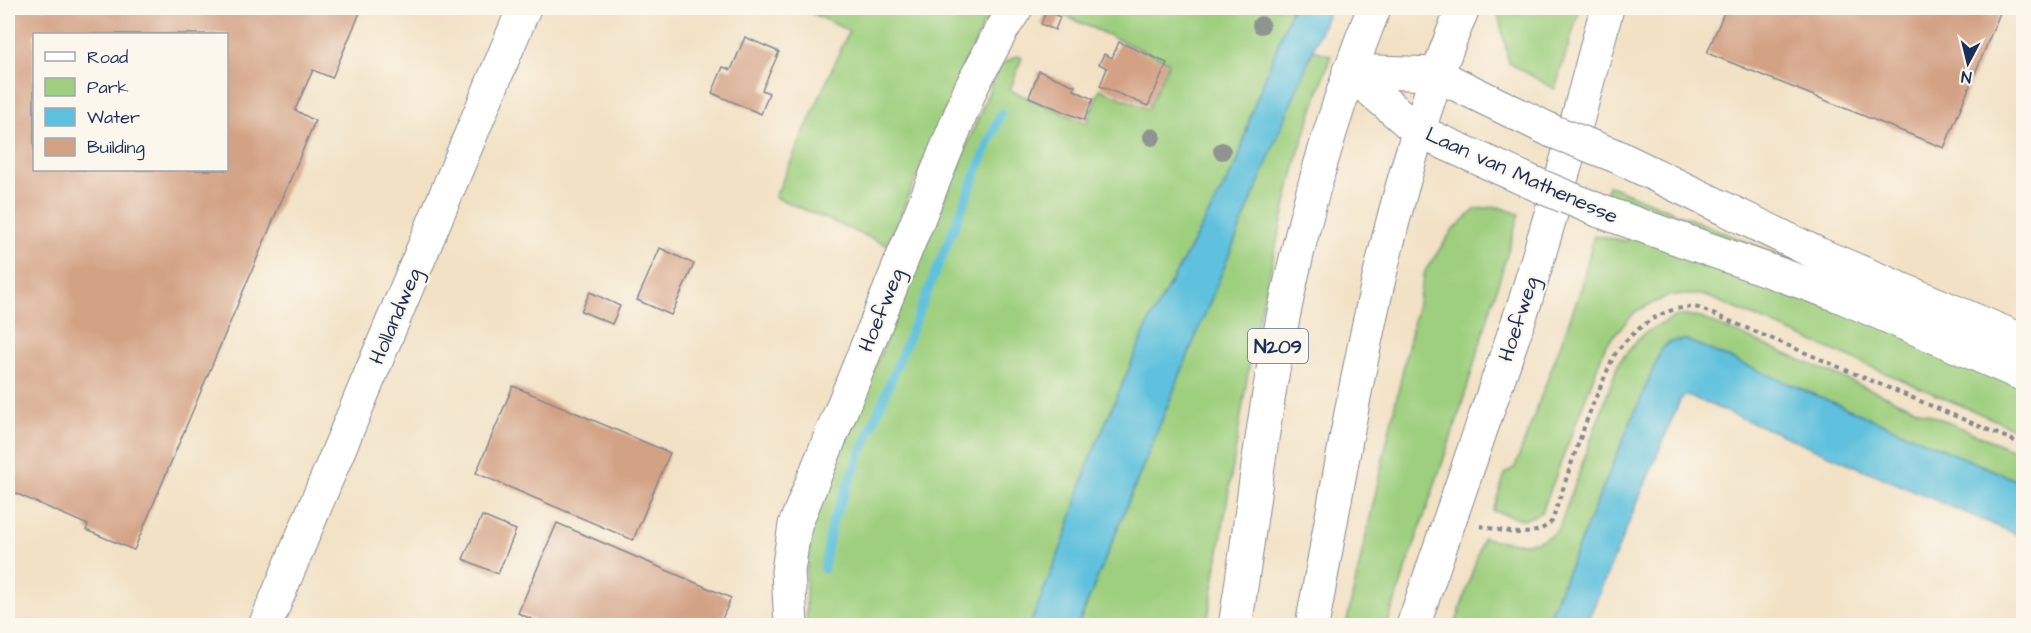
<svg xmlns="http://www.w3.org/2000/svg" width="2031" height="633" font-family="'Architects Daughter',sans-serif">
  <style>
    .green { fill: #9ecf7e; stroke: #5c7f6e; stroke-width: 1.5 }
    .water { fill: #5fc1dd; stroke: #3d789e; stroke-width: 1.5 }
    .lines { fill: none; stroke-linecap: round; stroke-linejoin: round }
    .stream { stroke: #5fc1dd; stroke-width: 9 }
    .building { fill: #d3a184; fill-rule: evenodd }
    .minor-casing { stroke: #868891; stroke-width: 35 }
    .major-casing { stroke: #868891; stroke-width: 35 }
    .path { stroke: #868891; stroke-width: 4; stroke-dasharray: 4.5 4.5; stroke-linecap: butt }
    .minor { stroke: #fff; stroke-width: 33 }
    .major { stroke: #fff; stroke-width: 33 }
    .minor-bridge-casing { stroke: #868891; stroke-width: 35; stroke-linecap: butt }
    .minor-bridge { stroke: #fff; stroke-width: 33 }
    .tree { fill: #8e9590 }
    .labels { text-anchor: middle; stroke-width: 4.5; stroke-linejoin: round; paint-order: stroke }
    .shield { fill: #fbf7ec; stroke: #5e6b89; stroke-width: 1.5 }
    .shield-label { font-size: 20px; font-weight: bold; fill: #1b2f5e }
    .street-label { font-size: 21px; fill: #1b2f5e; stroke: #fbf7ec }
  </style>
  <rect width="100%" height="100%" fill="#fbf7ec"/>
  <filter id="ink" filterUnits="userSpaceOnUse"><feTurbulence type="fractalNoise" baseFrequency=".0167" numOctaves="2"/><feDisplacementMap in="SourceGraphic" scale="12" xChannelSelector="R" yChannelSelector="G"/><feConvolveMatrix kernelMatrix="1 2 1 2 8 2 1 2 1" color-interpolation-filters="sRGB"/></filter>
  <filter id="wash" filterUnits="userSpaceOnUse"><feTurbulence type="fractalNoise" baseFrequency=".008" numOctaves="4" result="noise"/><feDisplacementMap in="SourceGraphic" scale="24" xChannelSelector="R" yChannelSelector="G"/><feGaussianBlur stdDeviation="1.35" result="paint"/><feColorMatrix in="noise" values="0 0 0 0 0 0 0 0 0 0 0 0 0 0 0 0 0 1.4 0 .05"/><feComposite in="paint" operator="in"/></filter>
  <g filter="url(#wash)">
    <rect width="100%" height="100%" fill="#f2e1c4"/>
    <g class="green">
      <path d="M801 8H996L983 25 887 245 775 197 849 31Z"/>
      <path d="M1047 8H1292L1251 114 1238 161 1150 320 1089 461 1065 538 1030 625 807 626C804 585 806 549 816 509L1000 65 1017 56 1022 57 1010 90 1086 123 1100 89 1148 109 1169 62Z"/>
      <path d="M1497 8H1580L1555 89 1509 63Z"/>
      <path d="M1312 50 1331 55 1298 154 1253 342 1207 625 1078 626Z"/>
      <path d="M1608 185 1932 318 1605 197Z"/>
      <path d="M1498 207 1519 214 1459 414 1387 625H1346L1425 271 1452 231 1476 209Z"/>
      <path d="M1594 235 1625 241 1633 236 1837 307 2023 384V432L1704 295H1671L1636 311 1606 344 1542 512 1524 520 1493 511 1505 474 1515 467 1581 289Z"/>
      <path d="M1687 315 1701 318 2023 454V483L1686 340 1670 342 1662 348 1545 625 1455 626 1483 538C1511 542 1537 551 1559 528L1619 362 1643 334 1675 317Z"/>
    </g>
    <g class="water">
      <path d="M1292 8H1330L1078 625H1030L1065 538 1089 461 1150 320 1238 161 1251 114Z"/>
      <path d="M1686 340 2023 483V537L1687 395 1680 400 1586 625H1545L1662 348 1670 342Z"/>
    </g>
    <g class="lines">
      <path class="stream" d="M824 569 832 523 1001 113"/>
    </g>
    <g id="blocks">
      <g class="building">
        <path d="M8 8H362L332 78 313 70 295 110 315 121 134 550 86 530 88 525 8 490ZM34 34H226V170H34Z"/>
        <path d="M1726 8H2002L1944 148 1707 53Z"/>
        <path d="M1046 11 1060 17 1055 30 1041 24Z"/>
        <path d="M745 37 779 52 762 90 769 93 761 114 712 93 723 67 731 70Z"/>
        <path d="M1119 42 1167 63 1148 106 1100 86 1107 68 1099 64 1104 54 1112 58Z"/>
        <path d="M1039 71 1075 86 1074 90 1093 99 1084 120 1029 97Z"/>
        <path d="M660 248 694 264 671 315 637 300Z"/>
        <path d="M590 292 620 306 612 324 581 311Z"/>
        <path d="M513 386 670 453 633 540 476 473Z"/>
        <path d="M482 516 516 530 498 574 463 559Z"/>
        <path d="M557 523 731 598 719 626H547L518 613Z"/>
      </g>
    </g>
  </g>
  <g filter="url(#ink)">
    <use href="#blocks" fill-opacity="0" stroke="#868891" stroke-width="1.5"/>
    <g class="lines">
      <defs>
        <g id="minor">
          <path d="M1349 71 1418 131 1540 186"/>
          <path d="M1349 71 1435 74 1552 131"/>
          <path d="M1616 156 1818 254 2024 341"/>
          <path d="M1600 211 1838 295 2024 375"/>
          <path d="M265 626 524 8"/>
          <path d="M791 626 788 571 795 525 971 88 1001 31 1016 8"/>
          <path d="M1413 626 1525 302 1566 163 1607 8"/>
        </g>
        <g id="major">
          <path d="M1235 626C1249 540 1258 454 1273 370 1295 247 1328 123 1374 8"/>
          <path d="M1312 626C1351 418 1381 204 1463 8"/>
        </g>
      </defs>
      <use href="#minor" class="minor-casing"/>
      <use href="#major" class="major-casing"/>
      <path class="path" d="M1480 526C1506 531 1532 541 1552 521 1568 475 1582 428 1602 383 1607 373 1611 359 1618 350 1637 326 1668 303 1699 308L2024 445"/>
      <use href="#minor" class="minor"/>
      <use href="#major" class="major"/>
      <defs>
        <g id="minor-bridge">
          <path d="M1552 131 1616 156"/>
          <path d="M1540 186 1600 211"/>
        </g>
      </defs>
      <use href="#minor-bridge" class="minor-bridge-casing"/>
      <use href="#minor-bridge" class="minor-bridge"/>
    </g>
    <g class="tree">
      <circle cx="1261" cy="25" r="9"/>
      <circle cx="1152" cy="137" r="9"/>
      <circle cx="1222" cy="151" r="9"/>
    </g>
  </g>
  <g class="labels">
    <rect class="shield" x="1248" y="329" width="60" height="34" rx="4.5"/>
    <g class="shield-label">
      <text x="1278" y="353">N209</text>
    </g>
    <g class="street-label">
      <text transform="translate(1522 175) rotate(24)" y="7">Laan van Mathenesse</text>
      <text transform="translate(881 310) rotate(-68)" y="7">Hoefweg</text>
      <text transform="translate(395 316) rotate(-67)" y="7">Hollandweg</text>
      <text transform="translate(1518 319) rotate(-72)" y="7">Hoefweg</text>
    </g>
  </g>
  <rect width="2031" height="633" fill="none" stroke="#fbf7ec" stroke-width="30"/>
  <rect x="33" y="33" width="195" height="138" fill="#fbf7ec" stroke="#a1a7b3" stroke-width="1.5"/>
  <rect x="45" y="52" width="30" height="9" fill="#ffffff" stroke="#a1a7b3" stroke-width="1.5"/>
  <text x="87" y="63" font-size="18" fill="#1b2f5e">Road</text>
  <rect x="45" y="78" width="30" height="18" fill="#9ecf7e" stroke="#a1a7b3" stroke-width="1.5"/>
  <text x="87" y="93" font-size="18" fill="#1b2f5e">Park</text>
  <rect x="45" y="108" width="30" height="18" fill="#5fc1dd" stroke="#a1a7b3" stroke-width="1.5"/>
  <text x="87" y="123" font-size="18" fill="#1b2f5e">Water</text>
  <rect x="45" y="138" width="30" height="18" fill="#d3a184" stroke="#a1a7b3" stroke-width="1.5"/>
  <text x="87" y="153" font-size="18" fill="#1b2f5e">Building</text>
  <g transform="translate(1968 63) rotate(187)" stroke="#fbf7ec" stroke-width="4.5" paint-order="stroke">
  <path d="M0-4.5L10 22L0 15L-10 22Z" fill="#1b2f5e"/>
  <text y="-9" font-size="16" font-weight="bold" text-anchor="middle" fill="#1b2f5e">N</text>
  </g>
</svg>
